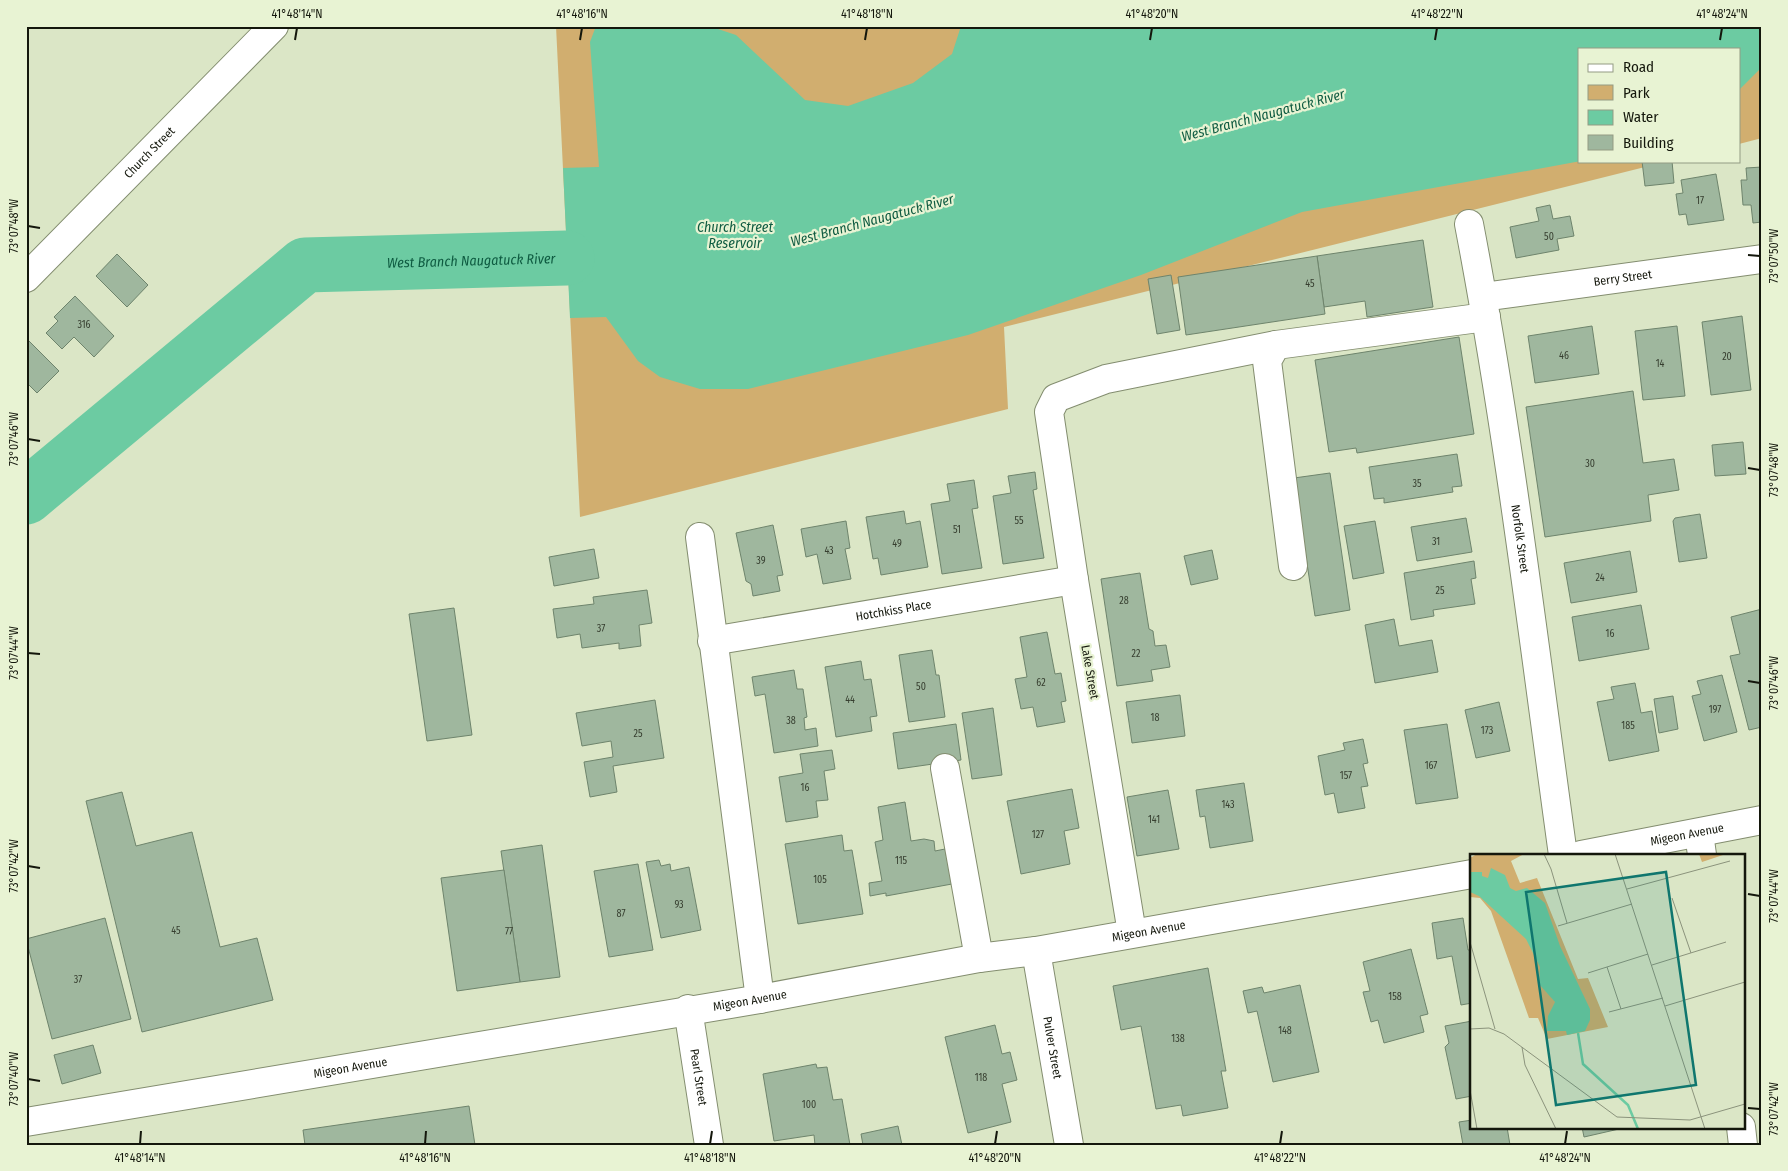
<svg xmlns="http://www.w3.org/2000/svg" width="1788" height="1171" font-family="'Fira Sans Condensed',sans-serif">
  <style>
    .green { fill: #d1ae6f }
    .water { fill: #6ccba2 }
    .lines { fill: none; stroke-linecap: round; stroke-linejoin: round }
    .river { stroke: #6ccba2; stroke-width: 55 }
    .building { fill: #9fb79e; stroke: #6e846c }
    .minor-casing { stroke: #838d6f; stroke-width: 30 }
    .major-casing { stroke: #838d6f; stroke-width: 30 }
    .minor { stroke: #fff; stroke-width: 28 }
    .major { stroke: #fff; stroke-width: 28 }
    .ticks { fill: none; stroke: #14170c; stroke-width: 2 }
    .labels { text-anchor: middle; stroke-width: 4.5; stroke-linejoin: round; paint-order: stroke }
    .number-label { font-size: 10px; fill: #373f30 }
    .street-label { font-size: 12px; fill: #14170c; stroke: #e8f3d3 }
    .water-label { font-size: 14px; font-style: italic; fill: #0e5b41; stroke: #e8f3d3 }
    .inset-river { fill: none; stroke: #6ccba2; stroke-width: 2.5 }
    .inset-road { fill: none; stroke: #8b937c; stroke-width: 1 }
    .view { fill: #0f766e; fill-opacity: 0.15; stroke: #0f766e; stroke-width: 2.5 }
    .inset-edge { fill: none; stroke: #14170c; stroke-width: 2.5 }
    .neatline { fill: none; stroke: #14170c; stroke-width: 2 }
    .ticks-label { font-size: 12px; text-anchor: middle; fill: #14170c }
  </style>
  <rect width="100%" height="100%" fill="#dbe6c6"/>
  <path class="green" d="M556 26H1762V138L1739 144V49H1579V161H1669L1004 327 1008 409 580 517Z"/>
  <path class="water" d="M596 26H709L736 35 805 100 848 106 913 83 952 54 961 26H1762V67L1739 90V49H1579L1581 161 1302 212 1141 275 968 335 748 389H700L660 377 638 361 606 317 570 318 563 168 599 167 590 42Z"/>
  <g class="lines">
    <path class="river" id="s1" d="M26 497 305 265 567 258"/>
  </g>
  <g class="building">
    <path d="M1642 161H1672L1674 183 1645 186Z"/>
    <path d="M1762 167V222L1753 223 1751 205H1743L1741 180H1747L1746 168Z"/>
    <path d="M1716 174 1724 220 1688 225 1686 214 1679 215 1676 194 1683 193 1681 180Z"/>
    <path d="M1550 205 1553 219 1570 216 1574 236 1557 239 1559 250 1516 258 1510 227 1539 221 1536 208Z"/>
    <path d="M1423 240 1433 307 1367 317 1365 301 1324 307 1317 256Z"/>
    <path d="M117 254 148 285 127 307 96 276Z"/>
    <path d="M1317 256 1325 314 1186 335 1178 277Z"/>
    <path d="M1171 275 1180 330 1157 334 1148 279Z"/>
    <path d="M75 296 114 336 94 357 74 337 62 349 46 333 58 321 54 317Z"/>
    <path d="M1742 316 1751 390 1711 395 1702 322Z"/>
    <path d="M1592 326 1599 374 1535 383 1528 336Z"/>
    <path d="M1677 326 1685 396 1643 400 1635 331Z"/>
    <path d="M1459 337 1474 434 1357 453 1356 448 1329 452 1315 360Z"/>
    <path d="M28 340 59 371 37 393 26 382Z"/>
    <path d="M1633 391 1643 463 1674 459 1679 490 1648 495 1651 521 1545 537 1526 407Z"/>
    <path d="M1743 442 1746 474 1715 476 1712 445Z"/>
    <path d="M1457 454 1462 486 1452 487 1453 492 1384 503V498L1374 499 1369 467Z"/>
    <path d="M1035 472 1037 489 1033 490 1044 558 1003 564 993 496 1011 493 1008 476Z"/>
    <path d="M1330 473 1350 610 1315 616 1294 478Z"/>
    <path d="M974 480 978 508 972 509 982 568 942 574 931 504 950 501 947 484Z"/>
    <path d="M904 511 906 524 920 521 928 567 881 575 878 558 873 559 866 517Z"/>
    <path d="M1700 514 1707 558 1679 562 1673 521 1675 518Z"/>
    <path d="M1466 518 1472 552 1417 561 1411 527Z"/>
    <path d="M846 521 850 548 845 549 851 579 823 584 817 554 806 557 801 529Z"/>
    <path d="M1375 521 1384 573 1353 579 1344 526Z"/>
    <path d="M773 525 783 575 777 576 780 591 753 596 751 584 746 581 736 533Z"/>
    <path d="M594 549 599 578 554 586 549 557Z"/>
    <path d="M1212 550 1218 579 1191 585 1184 556Z"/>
    <path d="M1630 551 1637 592 1571 603 1564 563Z"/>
    <path d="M1474 561 1476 578 1471 579 1475 604 1433 610 1434 616 1411 620 1404 573Z"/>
    <path d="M1140 573 1149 629 1153 631 1155 646 1166 645 1170 667 1151 670 1153 681 1117 686 1101 579Z"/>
    <path d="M647 590 652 623 639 625 641 646 619 649V643L582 648 580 634 557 638 553 609 594 604 593 597Z"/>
    <path d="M1641 605 1649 649 1579 661 1572 617Z"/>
    <path d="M454 608 472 735 427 741 409 614Z"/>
    <path d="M1762 609V727L1749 730 1730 656 1740 654 1731 617Z"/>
    <path d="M1394 619 1399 646 1432 640 1438 672 1375 683 1365 625Z"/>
    <path d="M1047 632 1055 674 1061 673 1066 701 1061 702 1065 722 1037 727 1033 707 1021 709 1015 679 1027 677 1020 637Z"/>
    <path d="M932 650 936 675H939L945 717 909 722 899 655Z"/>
    <path d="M861 661 864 680 871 679 877 716 870 717 872 731 836 737 825 667Z"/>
    <path d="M794 670 797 689H803L807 717 804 718 805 730 816 728 818 746 774 753 765 694 755 696 752 677Z"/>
    <path d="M1722 675 1737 732 1704 741 1692 696 1701 694 1697 681Z"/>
    <path d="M1635 683 1641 713 1652 711 1659 751 1609 761 1597 702 1614 699 1611 687Z"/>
    <path d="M1180 695 1185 736 1132 743 1126 702Z"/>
    <path d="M1673 696 1678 729 1659 733 1654 699Z"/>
    <path d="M655 700 664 758 613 766 617 792 590 797 584 762 613 757 611 741 582 746 576 713Z"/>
    <path d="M1499 702 1510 751 1476 758 1465 710Z"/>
    <path d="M993 708 1002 775 972 779 962 713Z"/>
    <path d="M956 724 961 760 898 769 893 733Z"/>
    <path d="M1447 724 1458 798 1416 804 1404 730Z"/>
    <path d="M1363 739 1368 763 1363 764 1368 786 1361 787 1365 808 1338 813 1334 793 1325 795 1318 756 1345 750 1343 743Z"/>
    <path d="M832 750 835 769 824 771 828 800 816 801 818 817 786 822 779 777 803 773 800 754Z"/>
    <path d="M1244 783 1253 841 1210 848 1205 816 1200 817 1196 790Z"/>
    <path d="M1072 789 1079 828 1064 831 1070 864 1021 874 1007 801Z"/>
    <path d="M1168 790 1179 849 1137 856 1127 797Z"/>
    <path d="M122 792 136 846 192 832 220 947 257 938 273 1000 142 1032 86 801Z"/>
    <path d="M905 802 911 841 924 839 934 841 935 851 945 849 952 884 886 896V893L870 896 869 883 882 881 875 842 883 840 878 807Z"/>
    <path d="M842 835 844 851 852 850 863 914 798 924 785 844Z"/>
    <path d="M542 845 560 977 520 982 501 851Z"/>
    <path d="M659 860 661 866 670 864 671 871 689 867 701 930 661 938 646 862Z"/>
    <path d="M638 864 653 950 609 957 594 871Z"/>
    <path d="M504 870 520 982 457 991 441 878Z"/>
    <path d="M105 918 131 1019 52 1039 26 939Z"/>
    <path d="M1463 918 1468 950H1472V1003L1461 1005 1452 956 1437 959 1432 923Z"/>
    <path d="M1411 949 1428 1014 1420 1016 1424 1032 1384 1043 1378 1020 1371 1022 1363 992 1370 991 1363 962Z"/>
    <path d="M1208 968 1226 1071H1221L1228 1108 1183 1116 1181 1105 1156 1109 1141 1026 1121 1030 1113 986Z"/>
    <path d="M1300 985 1319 1072 1273 1082 1257 1011 1248 1013 1243 991 1262 987 1264 993Z"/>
    <path d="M1472 1021V1096L1456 1099 1445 1047 1449 1043 1445 1026Z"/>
    <path d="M995 1025 1002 1054 1010 1052 1017 1080 1002 1084 1011 1122 968 1133 945 1037Z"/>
    <path d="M93 1045 101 1073 62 1084 54 1055Z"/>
    <path d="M816 1064 817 1068 827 1067 833 1100 842 1099 850 1145H815L814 1135 774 1141 763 1074Z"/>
    <path d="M469 1106 475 1145H305L303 1130Z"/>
    <path d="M1472 1120V1127H1507L1510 1145H1463L1459 1122Z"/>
    <path d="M898 1126 902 1145H863L861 1134Z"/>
    <path d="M1582 1127H1619V1129L1584 1137Z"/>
  </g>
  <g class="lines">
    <defs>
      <g id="minor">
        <path id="s2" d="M1469 224C1509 433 1534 645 1563 855"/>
        <path id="s3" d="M26 278 274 26"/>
        <path id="s4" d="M1483 297 1762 259"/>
        <path d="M700 537 760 999"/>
        <path d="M1293 566 1267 361 1276 345 1486 317"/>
        <path id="s5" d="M712 641 1074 580"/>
        <path d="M945 768 979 958"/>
        <path d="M1699 833 1702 855"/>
        <path d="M1132 933 1074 580 1049 412 1056 398 1106 379 1276 345"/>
        <path id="s6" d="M1036 951 1069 1145"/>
        <path id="s7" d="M688 1009 709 1145"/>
        <path d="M1741 1127 1743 1145"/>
      </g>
      <g id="major">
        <path id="s8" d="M1581 855 1762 820"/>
        <path id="s9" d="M26 1122 760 999 979 958 1036 951 1472 874"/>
      </g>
    </defs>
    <use href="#minor" class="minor-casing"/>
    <use href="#major" class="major-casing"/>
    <use href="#minor" class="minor"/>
    <use href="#major" class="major"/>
  </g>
  <path class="ticks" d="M295 40 297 28M580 40 582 28M865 40 867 28M1150 40 1152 28M1435 40 1437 28M1720 40 1722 28M28 226 40 228M1748 255 1760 256M28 439 40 441M1748 468 1760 470M28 653 40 654M1748 681 1760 683M28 866 40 868M1748 894 1760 896M28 1079 40 1081M1748 1108 1760 1109M140 1144 141 1131M425 1144 426 1131M710 1144 712 1131M995 1144 997 1131M1280 1144 1282 1131M1565 1144 1567 1131"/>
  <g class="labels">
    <g class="number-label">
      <text x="1700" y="204">17</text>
      <text x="1549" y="240">50</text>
      <text x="1310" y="287">45</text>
      <text x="84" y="328">316</text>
      <text x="1564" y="359">46</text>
      <text x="1727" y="360">20</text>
      <text x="1660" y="367">14</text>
      <text x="1590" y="467">30</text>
      <text x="1417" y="487">35</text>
      <text x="1019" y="524">55</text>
      <text x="957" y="533">51</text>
      <text x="1436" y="545">31</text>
      <text x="897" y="547">49</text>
      <text x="829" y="554">43</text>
      <text x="761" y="564">39</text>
      <text x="1600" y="581">24</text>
      <text x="1440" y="594">25</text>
      <text x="1124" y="604">28</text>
      <text x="601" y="632">37</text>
      <text x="1610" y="637">16</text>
      <text x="1136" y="657">22</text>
      <text x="1041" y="686">62</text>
      <text x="921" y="690">50</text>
      <text x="850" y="703">44</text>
      <text x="1715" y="713">197</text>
      <text x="1155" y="721">18</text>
      <text x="791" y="724">38</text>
      <text x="1628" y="729">185</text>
      <text x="1487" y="734">173</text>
      <text x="638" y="737">25</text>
      <text x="1431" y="769">167</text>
      <text x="1346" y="779">157</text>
      <text x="805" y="791">16</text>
      <text x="1228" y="808">143</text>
      <text x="1154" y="823">141</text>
      <text x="1038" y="838">127</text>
      <text x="901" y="864">115</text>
      <text x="820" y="883">105</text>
      <text x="679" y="908">93</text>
      <text x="621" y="917">87</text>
      <text x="176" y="934">45</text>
      <text x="509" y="935">77</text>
      <text x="78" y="983">37</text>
      <text x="1395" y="1000">158</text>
      <text x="1285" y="1034">148</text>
      <text x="1178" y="1042">138</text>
      <text x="981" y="1081">118</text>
      <text x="809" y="1108">100</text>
    </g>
    <g class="street-label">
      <text dy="4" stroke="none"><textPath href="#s3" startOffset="176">Church Street</textPath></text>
      <text dy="4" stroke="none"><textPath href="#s4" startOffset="141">Berry Street</textPath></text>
      <text dy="4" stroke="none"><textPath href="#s2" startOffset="319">Norfolk Street</textPath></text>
      <text dy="4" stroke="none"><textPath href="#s5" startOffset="184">Hotchkiss Place</textPath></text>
      <text transform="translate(1090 672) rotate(80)" y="4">Lake Street</text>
      <text dy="4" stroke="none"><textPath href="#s8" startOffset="108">Migeon Avenue</textPath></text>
      <text dy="4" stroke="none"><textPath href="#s9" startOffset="1139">Migeon Avenue</textPath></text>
      <text dy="4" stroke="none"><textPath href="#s9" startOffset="734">Migeon Avenue</textPath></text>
      <text dy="4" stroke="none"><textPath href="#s6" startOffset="98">Pulver Street</textPath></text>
      <text dy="4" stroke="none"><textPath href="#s9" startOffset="329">Migeon Avenue</textPath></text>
      <text dy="4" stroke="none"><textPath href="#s7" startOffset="69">Pearl Street</textPath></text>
    </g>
    <g class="water-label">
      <text transform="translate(1263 115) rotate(-15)" y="5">West Branch Naugatuck River</text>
      <text transform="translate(872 220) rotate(-15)" y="5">West Branch Naugatuck River</text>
      <text x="735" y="232">Church Street<tspan x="735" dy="16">Reservoir</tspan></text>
      <text dy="5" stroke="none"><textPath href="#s1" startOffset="529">West Branch Naugatuck River</textPath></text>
    </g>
  </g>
  <g transform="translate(1470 854)">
    <rect width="275" height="275" fill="#dbe6c6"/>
    <path d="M7 0H54L41 7 50 29 67 24 108 125 118 124 138 173 77 185 68 164H59L21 57 10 44 0 43V4ZM229 0H256L232 8Z" fill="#d1ae6f"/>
    <path d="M21 14 35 21 40 34 46 37 57 34 75 49 90 92 120 155V166L115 177 97 181 96 177H77L78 162 85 148 69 130 70 113 56 85 9 42 0 38V18H12V22L18 24Z" fill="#6ccba2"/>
    <path class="inset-river" d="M108 179 113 210 158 251 168 275"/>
    <path class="inset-road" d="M74 0 81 15 97 69M145 0 235 275M157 35 260 7M202 44 221 99M88 72 162 50M0 88 25 175M182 111 256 88M137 113 151 155M118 119 178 100M195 152 275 128M139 158 193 144M0 175 19 174 34 180 147 263 220 266 275 250M52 193 55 211 86 275M0 236 7 275"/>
    <path class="view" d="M196 18 226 231 86 251 56 38Z"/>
    <rect width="275" height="275" class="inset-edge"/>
  </g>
  <rect width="1788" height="1171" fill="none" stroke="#e8f3d3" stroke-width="55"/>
  <rect x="1578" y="48" width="162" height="115" fill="#e8f3d3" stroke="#939b83"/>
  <rect x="1588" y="64" width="25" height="8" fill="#ffffff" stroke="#939b83"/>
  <text x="1623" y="72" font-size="15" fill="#14170c">Road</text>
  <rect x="1588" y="85" width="25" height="15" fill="#d1ae6f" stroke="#939b83"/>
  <text x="1623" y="98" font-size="15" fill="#14170c">Park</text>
  <rect x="1588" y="110" width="25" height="15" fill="#6ccba2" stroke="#939b83"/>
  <text x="1623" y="122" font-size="15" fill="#14170c">Water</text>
  <rect x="1588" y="135" width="25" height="15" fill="#9fb79e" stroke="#939b83"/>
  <text x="1623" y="148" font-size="15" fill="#14170c">Building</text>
  <rect x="28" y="28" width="1732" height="1116" class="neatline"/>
  <g class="ticks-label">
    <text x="297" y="18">41°48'14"N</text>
    <text x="582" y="18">41°48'16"N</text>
    <text x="867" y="18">41°48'18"N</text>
    <text x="1152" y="18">41°48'20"N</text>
    <text x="1437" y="18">41°48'22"N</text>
    <text x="1722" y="18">41°48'24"N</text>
    <text transform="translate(14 226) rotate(-90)" y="4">73°07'48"W</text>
    <text transform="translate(1774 256) rotate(-90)" y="4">73°07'50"W</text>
    <text transform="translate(14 439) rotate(-90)" y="4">73°07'46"W</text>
    <text transform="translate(1774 470) rotate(-90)" y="4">73°07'48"W</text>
    <text transform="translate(14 653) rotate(-90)" y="4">73°07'44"W</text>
    <text transform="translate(1774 683) rotate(-90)" y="4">73°07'46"W</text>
    <text transform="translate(14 866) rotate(-90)" y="4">73°07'42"W</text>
    <text transform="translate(1774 896) rotate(-90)" y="4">73°07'44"W</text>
    <text transform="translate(14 1079) rotate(-90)" y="4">73°07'40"W</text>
    <text transform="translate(1774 1109) rotate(-90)" y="4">73°07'42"W</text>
    <text x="140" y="1162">41°48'14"N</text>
    <text x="425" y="1162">41°48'16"N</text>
    <text x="710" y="1162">41°48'18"N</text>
    <text x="995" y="1162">41°48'20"N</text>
    <text x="1280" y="1162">41°48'22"N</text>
    <text x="1565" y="1162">41°48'24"N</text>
  </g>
</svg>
